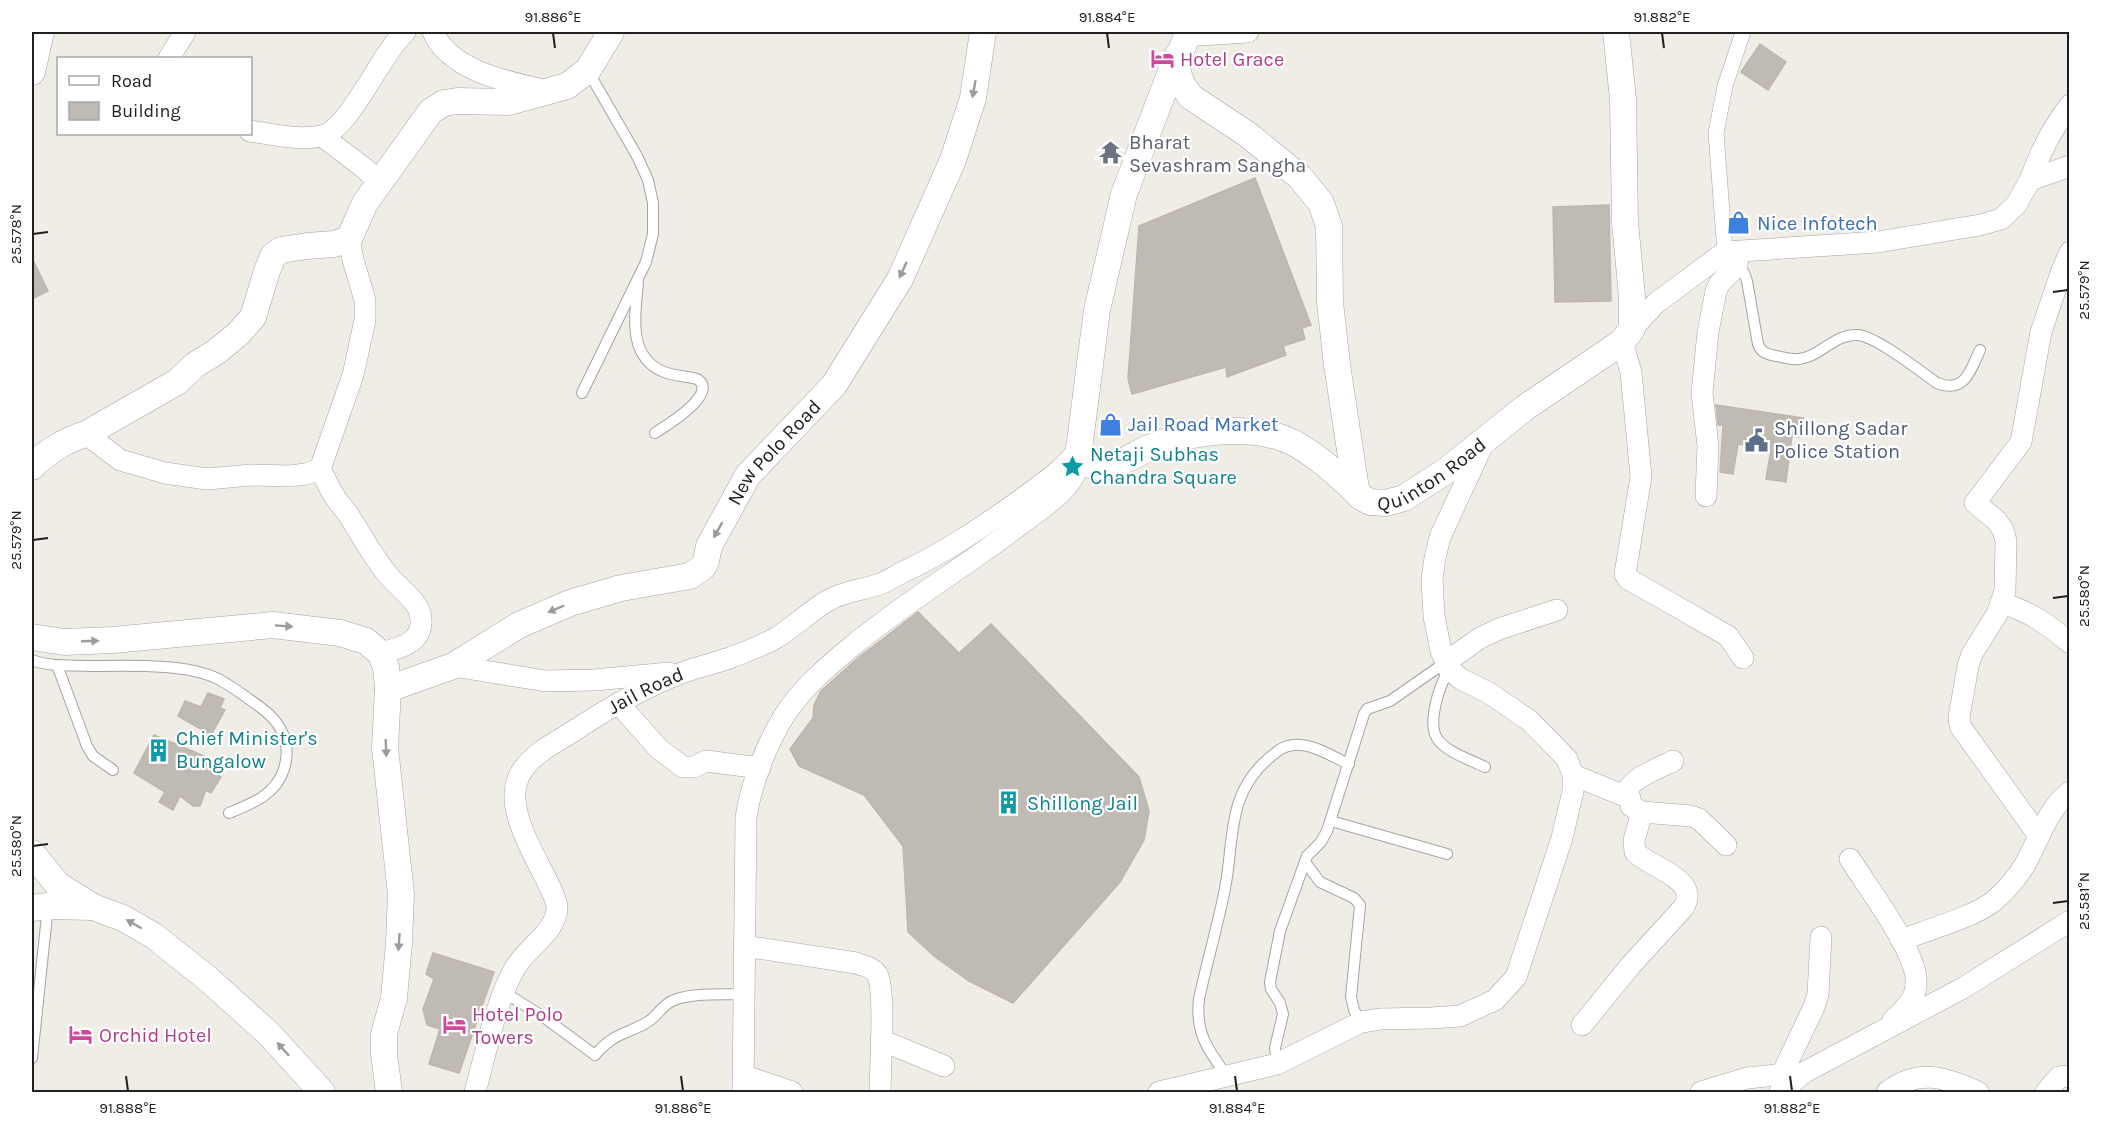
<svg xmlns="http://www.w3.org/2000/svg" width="2101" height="1124" font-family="Karla,sans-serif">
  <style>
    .building { fill: #c0bab4; stroke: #c0b5aa; stroke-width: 1.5 }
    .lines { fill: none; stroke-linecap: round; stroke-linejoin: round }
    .service-casing { stroke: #a4a4a4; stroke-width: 12 }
    .pedestrian-casing { stroke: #a4a4a4; stroke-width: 16 }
    .minor-casing { stroke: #a4a4a4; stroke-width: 22 }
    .tertiary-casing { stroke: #a4a4a4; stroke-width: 27 }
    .service { stroke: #fff; stroke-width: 10 }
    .pedestrian { stroke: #fff; stroke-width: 15 }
    .minor { stroke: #fff; stroke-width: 21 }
    .tertiary { stroke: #fff; stroke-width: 26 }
    .oneway { fill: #9b9b9b }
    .ticks { fill: none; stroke: #202020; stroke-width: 2 }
    .labels { text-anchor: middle; stroke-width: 4.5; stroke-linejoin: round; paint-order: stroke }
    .hotel-label { font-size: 20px; fill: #b23c85; stroke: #fff; text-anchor: start }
    .worship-label { font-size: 20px; fill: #5b616d; stroke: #fff; text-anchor: start }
    .shop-label { font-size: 20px; fill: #366cbe; stroke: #fff; text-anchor: start }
    .service-label { font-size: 20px; fill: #4e5e75; stroke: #fff; text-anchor: start }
    .street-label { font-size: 20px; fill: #202020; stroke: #fff }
    .culture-label { font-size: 20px; fill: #0d838f; stroke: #fff; text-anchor: start }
    .neatline { fill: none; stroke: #202020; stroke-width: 2 }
    .ticks-label { font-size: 15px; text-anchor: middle; fill: #202020 }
  </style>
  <rect width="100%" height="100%" fill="#f0ede7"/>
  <g class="building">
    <path d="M1760 44 1786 62 1768 90 1741 72Z"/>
    <path d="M1255 178 1311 325 1302 328 1305 339 1283 346 1286 355 1227 377 1226 367 1132 394 1128 379 1139 226Z"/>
    <path d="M1609 205 1611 301 1555 302 1553 207Z"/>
    <path d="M32 258 48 291 32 299Z"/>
    <path d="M1716 405 1803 418 1800 437 1792 436 1786 482 1766 479 1771 449 1738 444 1733 474 1720 472 1723 425H1718Z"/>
    <path d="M918 612 959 653 991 624 1139 777 1149 811 1144 840 1120 882 1013 1003 969 981 934 956 908 932 903 846 864 795 799 766 790 749 813 718 814 705 821 691 859 657Z"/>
    <path d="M208 693 224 699 220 708 225 710 211 735 178 716 185 701 201 707Z"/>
    <path d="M154 735 211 759 217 764 213 772 221 777 211 793 206 790 200 806H193L180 796 173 810 159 802 165 792 134 773Z"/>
    <path d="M433 953 494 972 459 1073 429 1064 440 1029 427 1025 423 1009 434 979 426 974Z"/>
  </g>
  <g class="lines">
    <defs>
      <g id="service">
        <path d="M1737 266 1744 273 1747 281 1758 344C1761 353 1767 354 1776 356 1783 357 1791 360 1799 359 1820 357 1835 333 1858 335 1877 337 1920 371 1937 383 1965 394 1970 371 1980 350"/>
        <path d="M638 283C635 315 627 357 664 372 674 376 686 376 697 379 720 393 666 426 655 433"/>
        <path d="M582 393 646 262 653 234V203L648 180 637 156 588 71"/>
        <path d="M32 660C50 667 71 665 91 666 125 666 187 663 218 679 232 686 246 697 260 707 281 722 292 743 284 769 276 795 251 804 229 813"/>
        <path d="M57 665 87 746 93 756 113 770"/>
        <path d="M1449 669C1440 685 1425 725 1439 741 1449 753 1471 760 1485 767"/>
        <path d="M1331 821 1447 854"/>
        <path d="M1305 862 1320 882 1354 898 1360 905 1351 997 1354 1010 1361 1022"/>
        <path d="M504 992 542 1016 595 1055C614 1033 622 1036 646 1023 656 1018 660 1008 670 1002 688 992 724 995 744 994"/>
        <path d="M32 1058 48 906"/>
        <path d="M1277 1064 1275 1048 1283 1014 1280 1003 1271 989 1270 982 1280 931 1307 856 1321 842 1327 831 1364 714 1367 709 1390 701 1446 662"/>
        <path d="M1227 1076C1208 1050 1195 1033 1199 999 1207 961 1219 922 1226 883 1234 835 1228 793 1269 758 1276 752 1283 746 1293 745 1312 743 1331 756 1349 764"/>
      </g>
      <path id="pedestrian" d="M1725 252 1716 133 1725 86 1743 32"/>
      <g id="minor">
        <path d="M433 32C451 72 509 82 548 91"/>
        <path d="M1185 36 1248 32"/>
        <path d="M169 58 185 32"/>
        <path d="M250 131C272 134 299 141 321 136 349 131 381 53 405 32"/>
        <path d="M322 136 364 168 379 182"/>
        <path d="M2030 180C2041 151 2051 130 2070 105"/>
        <path d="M1632 329 1656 303 1725 252 1878 242 1980 225 2001 219 2016 205 2030 180 2070 166"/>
        <path d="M1622 342 1631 372 1641 477 1625 574 1628 579 1646 589 1728 636 1743 658"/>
        <path d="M86 434 120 460 165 473 207 479 251 475 290 476 306 474 320 469 353 375 365 320V300L353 260 349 239"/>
        <path d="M320 469C325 478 329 488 335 497 340 505 347 511 351 519 364 539 374 559 389 576 401 591 423 602 421 624 419 645 396 649 380 653"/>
        <path d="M1706 496 1708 446 1702 393 1708 332 1716 291 1720 283 1737 266 1738 252"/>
        <path d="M2002 603C2031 612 2047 624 2070 643"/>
        <path d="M1446 662 1480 638 1499 629 1557 610"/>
        <path d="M453 666 546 681 594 680 669 673"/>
        <path d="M619 704 659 749 683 767H694L706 761 760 768"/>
        <path d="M1673 761C1663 766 1630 779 1628 791 1628 795 1630 801 1631 806L1642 812 1691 816 1699 819 1726 845"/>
        <path d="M1573 775 1630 798"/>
        <path d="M2039 836 1960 726 1959 717 1968 666 1972 654 1997 614 2005 591 2006 541 2003 530 1996 520 1975 503 2021 442 2041 332 2062 270 2070 252"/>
        <path d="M1850 859C1869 889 1907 939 1915 972 1917 979 1916 989 1914 995 1910 1005 1901 1013 1893 1020"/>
        <path d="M1901 940C1925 931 1976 916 1994 901 2005 891 2017 878 2024 866 2039 841 2046 810 2070 792"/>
        <path d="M744 946 856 963C864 966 872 967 877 974 886 989 880 1071 880 1092"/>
        <path d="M1582 1025 1631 965 1684 907C1686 903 1688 898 1687 893 1683 875 1648 865 1635 852L1634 840 1642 812"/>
        <path d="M881 1040 944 1066"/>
        <path d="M1782 1074 1814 1007 1818 994 1821 937"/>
        <path d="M745 1076 792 1092"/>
        <path id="s1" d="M475 1092C486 1053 495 1003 515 968 527 947 557 932 557 907 556 898 550 887 546 879 532 850 501 802 522 771 533 754 552 744 569 734 605 710 644 687 684 672 700 666 717 663 732 657 746 652 761 646 774 639 793 628 809 612 827 601 844 591 863 590 880 584 888 581 895 576 903 572 944 553 981 528 1019 501 1040 485 1063 471 1079 449"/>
        <path d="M743 1092 746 818C751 784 766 745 784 716 801 689 827 667 851 647 905 602 965 567 1021 524 1046 505 1077 488 1081 454"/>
        <path d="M1159 1092 1277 1064 1361 1022 1381 1019 1431 1018 1460 1016 1495 1000 1516 977 1562 838 1573 791V775L1567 759 1530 721 1489 693 1461 679 1449 669 1441 651 1434 616 1432 579 1435 558 1440 537 1485 440"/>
        <path d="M1701 1092 1747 1078 1796 1073"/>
        <path d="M1780 1092 1805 1072 1963 988 2070 921"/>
        <path d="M1887 1092C1918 1068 1946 1077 1978 1092"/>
        <path d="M2046 1092 2059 1077 2070 1076"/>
      </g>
      <g id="tertiary">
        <path id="s2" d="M1188 32 1179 57 1177 71 1183 86 1191 97 1247 134 1300 177 1321 203 1329 226 1330 302 1337 365 1356 489 1361 497 1370 502 1386 503 1404 498 1446 471 1526 407 1622 342 1632 329V297L1625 222 1623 99 1616 32"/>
        <path d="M1177 56 1124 194 1097 310 1079 449C1082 457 1088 466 1098 467 1116 468 1133 455 1149 448 1185 432 1238 426 1276 436 1305 443 1340 476 1361 497"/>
        <path d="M32 72 41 32"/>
        <path d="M32 467C45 453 67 439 86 434L177 382 195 365 216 352 238 334 253 317 267 271 273 256 281 250 307 246 334 244 349 239 365 203 431 111 444 103 457 101 509 102 567 86 588 70 611 32"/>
        <path d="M32 637 64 642 113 640 273 625 340 633 366 641 380 653 386 667 388 689 385 748 401 894 399 943 394 998 384 1034V1054L389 1092"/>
        <path id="s3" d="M388 689 453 666 519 625 570 603 621 588 690 576 703 567 706 561 709 546 748 475 834 385 900 279 953 160 973 98 983 32"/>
        <path d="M32 853 58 885 93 907 123 918 154 936 208 979 268 1033 322 1092"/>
        <path d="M32 908 48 906 93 907"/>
      </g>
    </defs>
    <use href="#service" class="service-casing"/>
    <use href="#pedestrian" class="pedestrian-casing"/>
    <use href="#minor" class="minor-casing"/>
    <use href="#tertiary" class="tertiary-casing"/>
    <use href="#service" class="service"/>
    <use href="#pedestrian" class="pedestrian"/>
    <use href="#minor" class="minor"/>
    <use href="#tertiary" class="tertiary"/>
  </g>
  <defs><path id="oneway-solid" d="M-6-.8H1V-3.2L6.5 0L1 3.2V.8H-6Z" transform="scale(1.5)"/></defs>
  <g class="oneway">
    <use href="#oneway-solid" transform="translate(974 89) rotate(100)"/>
    <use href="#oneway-solid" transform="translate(903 270) rotate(115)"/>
    <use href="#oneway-solid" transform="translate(718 530) rotate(119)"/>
    <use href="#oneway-solid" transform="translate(556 609) rotate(157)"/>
    <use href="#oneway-solid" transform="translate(284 626) rotate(4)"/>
    <use href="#oneway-solid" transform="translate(90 641) rotate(-2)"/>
    <use href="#oneway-solid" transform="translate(386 748) rotate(88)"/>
    <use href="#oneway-solid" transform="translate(134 924) rotate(-150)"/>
    <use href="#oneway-solid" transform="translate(399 942) rotate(94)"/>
    <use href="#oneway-solid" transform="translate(283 1049) rotate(-132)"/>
  </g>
  <path class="ticks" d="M553 33 555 48M1107 33 1109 48M1662 33 1664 48M33 234 48 232M2053 292 2068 290M33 540 48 538M2053 598 2068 596M33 846 48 844M2053 903 2068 901M126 1076 128 1091M681 1076 683 1091M1235 1076 1237 1091M1790 1076 1792 1091"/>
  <defs>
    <symbol id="hotel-bare" viewBox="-9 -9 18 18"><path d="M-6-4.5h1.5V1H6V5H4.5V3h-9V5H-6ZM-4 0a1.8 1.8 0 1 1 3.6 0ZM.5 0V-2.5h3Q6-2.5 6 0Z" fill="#d1479c" stroke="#fff" stroke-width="2.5" paint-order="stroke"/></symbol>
    <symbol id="temple-bare" viewBox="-9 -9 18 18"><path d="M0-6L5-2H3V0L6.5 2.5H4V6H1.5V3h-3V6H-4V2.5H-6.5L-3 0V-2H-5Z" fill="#6b7280" stroke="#fff" stroke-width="2.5" paint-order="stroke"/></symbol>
    <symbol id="shop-bare" viewBox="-9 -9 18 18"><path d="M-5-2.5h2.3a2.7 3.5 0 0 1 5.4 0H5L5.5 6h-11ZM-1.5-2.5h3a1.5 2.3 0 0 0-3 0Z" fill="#3f7fe0" stroke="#fff" stroke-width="2.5" paint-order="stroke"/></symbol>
    <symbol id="civic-bare" viewBox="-9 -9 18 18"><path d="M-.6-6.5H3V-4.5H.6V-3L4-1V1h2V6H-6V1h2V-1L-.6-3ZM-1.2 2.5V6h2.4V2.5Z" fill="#5c6f8a" stroke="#fff" stroke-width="2.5" paint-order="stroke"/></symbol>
    <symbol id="sight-bare" viewBox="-9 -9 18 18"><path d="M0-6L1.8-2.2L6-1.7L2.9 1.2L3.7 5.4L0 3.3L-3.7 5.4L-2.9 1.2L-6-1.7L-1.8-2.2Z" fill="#0f9aa8" stroke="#fff" stroke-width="2.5" paint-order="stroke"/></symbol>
    <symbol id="building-bare" viewBox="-9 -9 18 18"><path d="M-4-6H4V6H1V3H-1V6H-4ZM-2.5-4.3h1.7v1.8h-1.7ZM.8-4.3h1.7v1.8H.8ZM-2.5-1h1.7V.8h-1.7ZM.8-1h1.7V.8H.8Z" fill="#0f9aa8" stroke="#fff" stroke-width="2.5" paint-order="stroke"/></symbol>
  </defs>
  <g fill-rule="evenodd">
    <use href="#hotel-bare" x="1146" y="42" width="33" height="33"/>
    <use href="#temple-bare" x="1094" y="136" width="33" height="33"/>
    <use href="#shop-bare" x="1722" y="206" width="33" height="33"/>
    <use href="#shop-bare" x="1094" y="408" width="33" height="33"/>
    <use href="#civic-bare" x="1740" y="424" width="33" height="33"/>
    <use href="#sight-bare" x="1056" y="450" width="33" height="33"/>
    <use href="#building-bare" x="142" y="734" width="33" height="33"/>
    <use href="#building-bare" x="992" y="786" width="33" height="33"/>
    <use href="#hotel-bare" x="438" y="1008" width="33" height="33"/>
    <use href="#hotel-bare" x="64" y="1018" width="33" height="33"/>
  </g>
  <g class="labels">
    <g class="hotel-label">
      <text x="1180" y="66">Hotel Grace</text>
      <text x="472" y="1021">Hotel Polo<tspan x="472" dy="23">Towers</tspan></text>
      <text x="99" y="1042">Orchid Hotel</text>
    </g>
    <g class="worship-label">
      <text x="1129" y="149">Bharat<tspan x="1129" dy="23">Sevashram Sangha</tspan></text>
    </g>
    <g class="shop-label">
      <text x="1757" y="230">Nice Infotech</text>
      <text x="1128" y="431">Jail Road Market</text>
    </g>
    <g class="service-label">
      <text x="1774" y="435">Shillong Sadar<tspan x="1774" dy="23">Police Station</tspan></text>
    </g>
    <g class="street-label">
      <text dy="7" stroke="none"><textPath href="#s3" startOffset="478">New Polo Road</textPath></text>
      <text dy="7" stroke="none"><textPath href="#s2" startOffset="618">Quinton Road</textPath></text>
      <text dy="7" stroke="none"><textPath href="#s1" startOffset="501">Jail Road</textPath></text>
    </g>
    <g class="culture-label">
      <text x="1090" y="461">Netaji Subhas<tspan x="1090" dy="23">Chandra Square</tspan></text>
      <text x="176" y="745">Chief Minister's<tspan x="176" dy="23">Bungalow</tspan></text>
      <text x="1027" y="810">Shillong Jail</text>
    </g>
  </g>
  <rect width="2101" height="1124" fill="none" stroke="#ffffff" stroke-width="66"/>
  <rect x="57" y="57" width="195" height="78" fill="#ffffff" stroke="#a6a6a6" stroke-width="1.5"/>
  <rect x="69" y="76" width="30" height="9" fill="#ffffff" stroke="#a6a6a6" stroke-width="1.5"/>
  <text x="111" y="87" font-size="18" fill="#202020">Road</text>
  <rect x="69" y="102" width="30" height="18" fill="#c0bab4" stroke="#a6a6a6" stroke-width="1.5"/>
  <text x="111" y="117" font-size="18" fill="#202020">Building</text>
  <rect x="33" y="33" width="2035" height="1058" class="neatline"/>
  <g class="ticks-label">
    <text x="553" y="22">91.886°E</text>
    <text x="1107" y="22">91.884°E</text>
    <text x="1662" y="22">91.882°E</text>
    <text transform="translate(16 234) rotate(-90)" y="5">25.578°N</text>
    <text transform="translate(2084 290) rotate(-90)" y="5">25.579°N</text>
    <text transform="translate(16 540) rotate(-90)" y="5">25.579°N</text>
    <text transform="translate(2084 596) rotate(-90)" y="5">25.580°N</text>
    <text transform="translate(16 846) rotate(-90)" y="5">25.580°N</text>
    <text transform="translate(2084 901) rotate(-90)" y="5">25.581°N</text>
    <text x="128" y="1113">91.888°E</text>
    <text x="683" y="1113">91.886°E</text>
    <text x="1237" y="1113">91.884°E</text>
    <text x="1792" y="1113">91.882°E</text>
  </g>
</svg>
